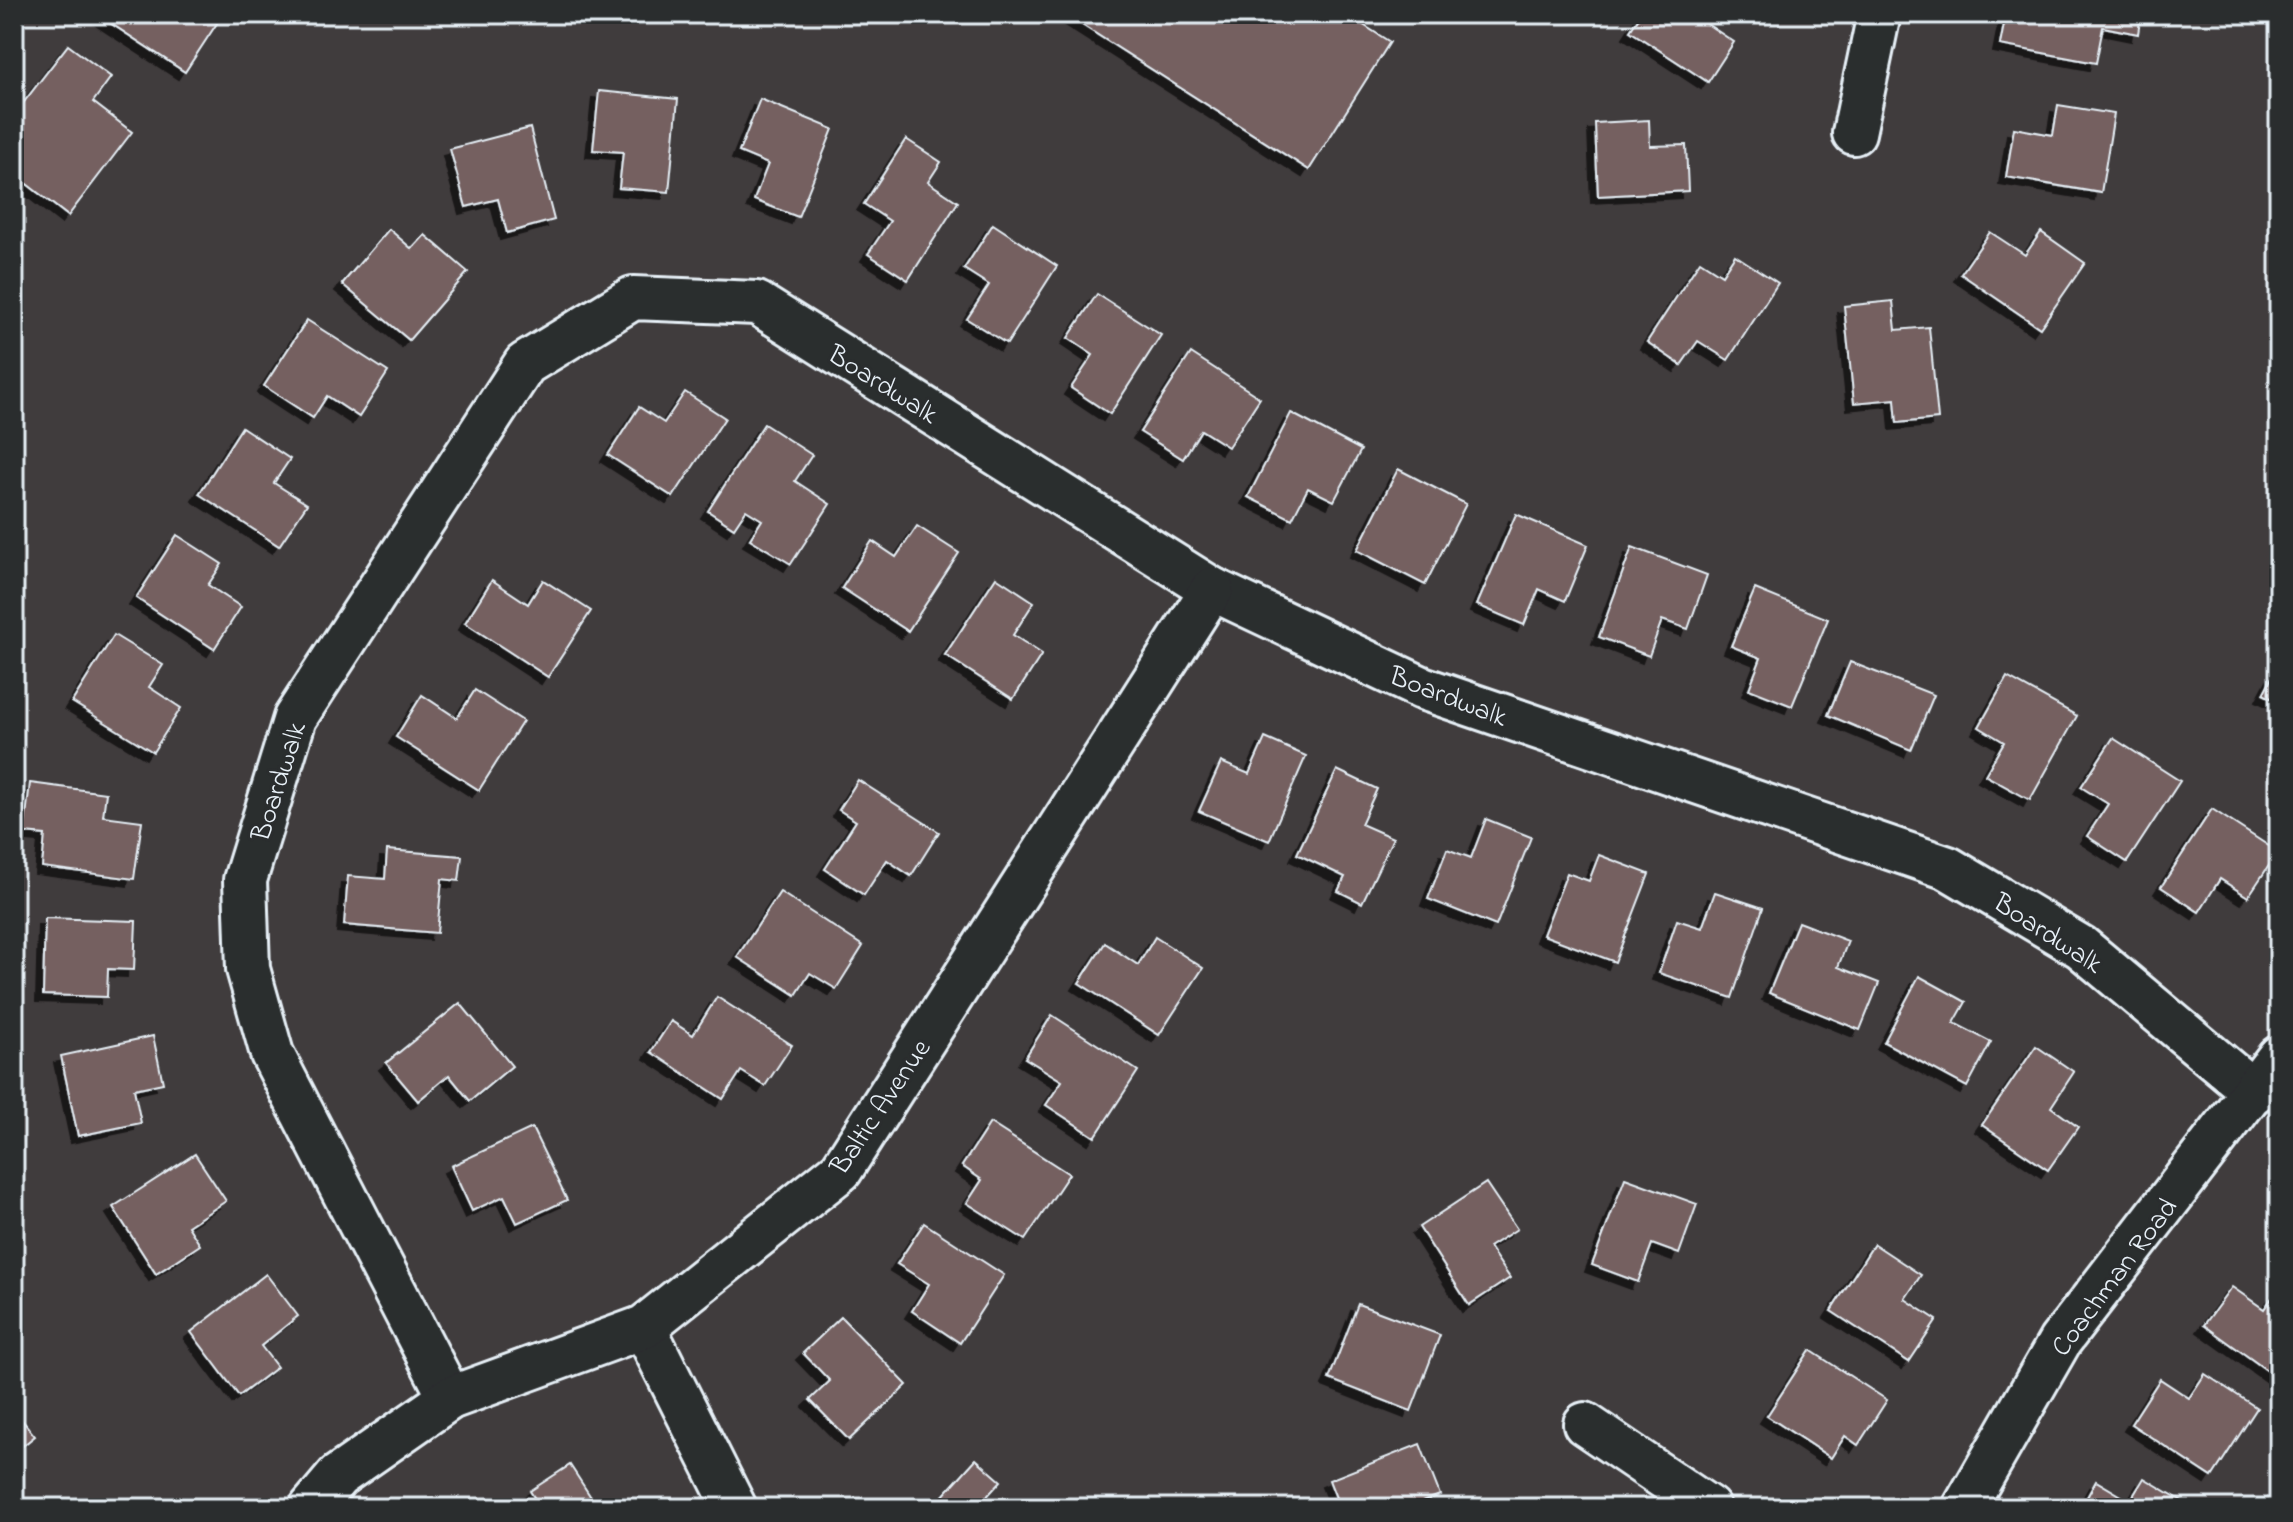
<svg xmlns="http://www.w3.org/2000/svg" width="2293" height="1522" font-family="'Indie Flower',sans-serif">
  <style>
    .building { fill: #746060; stroke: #e8f1f8; stroke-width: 2; filter: url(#shadow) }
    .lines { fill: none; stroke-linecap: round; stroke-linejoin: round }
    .minor-casing { stroke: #e8f1f8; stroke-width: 48 }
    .minor { stroke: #2a2d2e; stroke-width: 42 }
    .labels { text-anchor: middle; stroke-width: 6; stroke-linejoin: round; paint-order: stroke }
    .street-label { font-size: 28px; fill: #e8f1f8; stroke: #2a2d2e }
  </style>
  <defs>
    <filter id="shadow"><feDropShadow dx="-7" dy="7" stdDeviation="0" flood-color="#0009"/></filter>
  </defs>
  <rect width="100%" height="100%" fill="#403c3d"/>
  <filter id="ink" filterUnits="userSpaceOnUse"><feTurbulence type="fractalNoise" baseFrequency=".0125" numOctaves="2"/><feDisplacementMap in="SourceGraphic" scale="16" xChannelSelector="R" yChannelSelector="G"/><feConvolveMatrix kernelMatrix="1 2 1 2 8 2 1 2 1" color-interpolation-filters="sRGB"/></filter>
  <g filter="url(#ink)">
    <g class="building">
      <path d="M102 14H223L185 72 101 17Z"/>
      <path d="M1065 14H1346L1390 42 1309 170Z"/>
      <path d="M1641 14H1709L1704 22 1734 42 1708 82 1630 31Z"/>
      <path d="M2006 14H2141L2138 34 2103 27 2096 63 2000 45Z"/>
      <path d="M68 45 111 77 93 102 132 132 68 216 14 174V157L23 146 14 139V115Z"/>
      <path d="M599 91 678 99 669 192 619 188 623 152 593 150Z"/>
      <path d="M760 99 833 129 798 217 754 200 768 164 739 152Z"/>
      <path d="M2058 105 2114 114 2101 193 2006 177 2014 128 2053 135Z"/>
      <path d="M1649 120 1650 146 1686 145 1688 191 1598 196 1595 123Z"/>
      <path d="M530 128 554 220 507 233 498 199 466 207 450 149Z"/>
      <path d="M906 139 941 162 928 182 958 202 908 280 868 254 890 221 864 204Z"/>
      <path d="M993 224 1057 266 1007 344 967 319 989 285 964 269Z"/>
      <path d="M389 229 412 249 425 235 468 272 409 340 342 284Z"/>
      <path d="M1990 232 2025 255 2041 232 2085 263 2040 328 1961 274Z"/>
      <path d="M1735 255 1778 283 1728 360 1698 341 1681 365 1647 342 1700 261 1722 275Z"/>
      <path d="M1097 294 1161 335 1110 414 1071 388 1093 355 1068 338Z"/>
      <path d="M1893 301 1896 330 1929 327 1938 419 1897 423 1895 399 1854 403 1844 306Z"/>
      <path d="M307 320 388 372 359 417 327 396 313 418 264 386Z"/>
      <path d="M1191 353 1260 398 1228 447 1201 430 1183 459 1140 432Z"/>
      <path d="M685 392 725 418 673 497 608 455 639 407 664 423Z"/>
      <path d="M1291 413 1361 450 1334 501 1308 488 1292 519 1248 497Z"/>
      <path d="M764 424 812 455 795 481 830 504 791 564 750 539 762 520 746 510 734 528 708 511Z"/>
      <path d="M242 427 290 459 274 483 307 504 279 546 199 494Z"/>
      <path d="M1398 469 1466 504 1425 585 1357 550Z"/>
      <path d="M1516 514 1588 545 1565 601 1539 589 1524 625 1477 605Z"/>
      <path d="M917 526 959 553 908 631 842 588 872 541 896 557Z"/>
      <path d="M177 535 222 564 208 585 241 607 214 649 136 598Z"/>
      <path d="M1632 547 1707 575 1688 629 1662 620 1649 656 1599 637Z"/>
      <path d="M996 577 1034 602 1013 635 1042 654 1013 699 945 655Z"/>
      <path d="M492 580 528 604 543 580 591 611 548 677 465 623Z"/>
      <path d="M1755 589 1828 619 1792 706 1749 689 1761 658 1731 646Z"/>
      <path d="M114 635 163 665 149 687 181 708 153 752 72 702Z"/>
      <path d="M1850 662 1934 695 1911 750 1828 715Z"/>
      <path d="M2279 664V702L2263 694Z"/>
      <path d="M2007 677 2077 716 2030 800 1985 775 2004 742 1979 727Z"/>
      <path d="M475 690 523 721 479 790 396 737 422 695 457 718Z"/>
      <path d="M1265 738 1306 756 1269 841 1199 811 1221 762 1249 774Z"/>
      <path d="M2113 738 2180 781 2127 862 2087 836 2108 804 2081 787Z"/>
      <path d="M1337 770 1377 789 1361 824 1393 838 1362 903 1338 891 1345 877 1297 854Z"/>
      <path d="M858 780 939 832 911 876 887 860 864 895 825 869 856 821 839 810Z"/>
      <path d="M30 783 106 793 103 816 142 821 134 879 42 867 45 835 24 833Z"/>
      <path d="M2212 809 2278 852 2248 897 2220 879 2199 912 2161 887Z"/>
      <path d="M1486 819 1531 837 1496 926 1428 899 1447 849 1471 858Z"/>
      <path d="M387 850 462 856 459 881 442 879 437 933 344 925 348 876 385 879Z"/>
      <path d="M1599 855 1649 874 1615 962 1543 935 1567 873 1589 881Z"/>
      <path d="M780 892 863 946 836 989 810 973 796 995 737 957Z"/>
      <path d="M1715 892 1763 908 1732 998 1659 973 1677 920 1702 928Z"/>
      <path d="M45 918 136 921 134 970 108 969 107 997 43 995Z"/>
      <path d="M1798 922 1848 941 1838 967 1879 983 1860 1030 1769 993Z"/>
      <path d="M1155 937 1203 968 1159 1035 1079 983 1105 943 1138 965Z"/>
      <path d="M1919 976 1966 1002 1954 1023 1991 1042 1967 1087 1884 1042Z"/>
      <path d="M717 997 792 1045 765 1086 741 1071 723 1099 651 1052 671 1021 693 1035Z"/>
      <path d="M460 1003 512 1066 470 1101 449 1075 418 1101 386 1063Z"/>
      <path d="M1052 1015 1138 1071 1095 1137 1046 1105 1062 1081 1025 1058Z"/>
      <path d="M153 1036 163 1083 134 1089 141 1123 78 1136 61 1056Z"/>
      <path d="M2036 1046 2074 1072 2051 1107 2078 1127 2048 1170 1982 1125Z"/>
      <path d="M990 1123 1069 1174 1025 1240 967 1203 982 1180 962 1166Z"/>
      <path d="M532 1128 567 1200 517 1223 504 1196 472 1211 451 1166Z"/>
      <path d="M195 1154 226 1201 188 1226 200 1245 156 1274 113 1207Z"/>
      <path d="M1625 1178 1697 1204 1679 1254 1652 1244 1638 1282 1592 1265Z"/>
      <path d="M1486 1183 1517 1229 1489 1247 1510 1278 1469 1305 1419 1227Z"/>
      <path d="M924 1223 1004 1275 960 1343 912 1311 929 1284 897 1264Z"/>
      <path d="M1874 1244 1921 1275 1905 1299 1937 1320 1909 1362 1831 1311Z"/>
      <path d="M266 1274 298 1316 261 1346 277 1367 239 1396 191 1332Z"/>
      <path d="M2232 1287 2264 1309 2279 1288V1379L2204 1325Z"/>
      <path d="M1358 1304 1440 1335 1411 1411 1329 1379Z"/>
      <path d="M841 1317 907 1385 849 1440 810 1400 830 1381 803 1353Z"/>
      <path d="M1810 1350 1887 1400 1858 1445 1845 1436 1831 1458 1767 1416Z"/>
      <path d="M2205 1374 2257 1408 2212 1477 2131 1424 2160 1379 2189 1398Z"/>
      <path d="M14 1410 35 1436 14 1453Z"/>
      <path d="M1420 1444 1440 1495 1406 1508H1340L1329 1480Z"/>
      <path d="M976 1459 1001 1481 982 1502 989 1508H932Z"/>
      <path d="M570 1465 598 1508H541L530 1491Z"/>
      <path d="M2144 1478 2194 1508H2081L2096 1481 2130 1501Z"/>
    </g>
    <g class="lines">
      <defs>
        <g id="minor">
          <path d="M1854 133 1879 14"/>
          <path d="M644 1327 735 1508"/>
          <path d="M450 1398 272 1054 248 969 245 880 295 718 525 364 633 298 757 303 1212 589 1422 688 1948 868 2081 947 2254 1092"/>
          <path d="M1585 1424 1709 1508"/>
          <path d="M311 1508 338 1476 450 1398 644 1327 841 1170 1212 589"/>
          <path d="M1964 1508 2060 1341 2279 1057"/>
        </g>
      </defs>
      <use href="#minor" class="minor-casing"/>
      <use href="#minor" class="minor"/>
    </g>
  </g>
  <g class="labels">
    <g class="street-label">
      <text transform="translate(884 383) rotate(32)" y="10">Boardwalk</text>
      <text transform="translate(1449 695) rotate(21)" y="10">Boardwalk</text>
      <text transform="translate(277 781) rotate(-72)" y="10">Boardwalk</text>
      <text transform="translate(2049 932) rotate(33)" y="10">Boardwalk</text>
      <text transform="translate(879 1106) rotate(-56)" y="10">Baltic Avenue</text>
      <text transform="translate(2113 1276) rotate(-53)" y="10">Coachman Road</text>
    </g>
  </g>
  <rect width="2293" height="1522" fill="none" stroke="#2a2d2e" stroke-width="48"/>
  <rect x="24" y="24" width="2245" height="1474" fill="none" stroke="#e8f1f8" stroke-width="3" filter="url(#ink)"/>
</svg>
